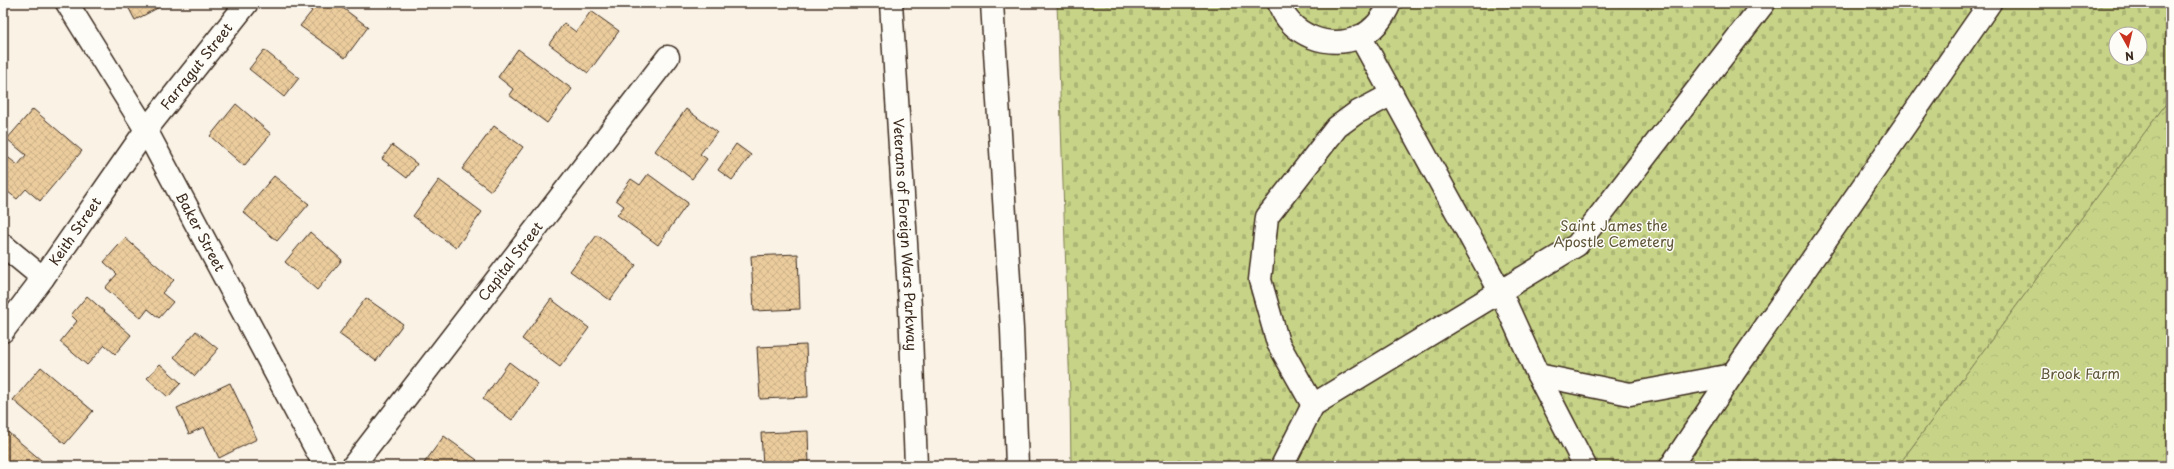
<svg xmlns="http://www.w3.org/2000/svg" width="2174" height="469" font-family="'Playpen Sans',sans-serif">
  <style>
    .cemetery { fill: url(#cemetery-stones); stroke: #817f53; fill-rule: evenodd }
    .park { fill: url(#park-crowns); stroke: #817f53 }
    .building { fill: url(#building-cross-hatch); stroke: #3b2a1e }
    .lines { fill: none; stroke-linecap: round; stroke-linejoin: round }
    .minor-casing { stroke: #3b2a1e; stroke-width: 25 }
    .highway-casing { stroke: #3b2a1e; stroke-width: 25 }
    .minor { stroke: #fdfcf7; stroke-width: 22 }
    .highway { stroke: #fdfcf7; stroke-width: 22 }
    .labels { text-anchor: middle; stroke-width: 3; stroke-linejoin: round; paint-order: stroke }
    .street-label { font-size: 14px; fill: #3b2a1e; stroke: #fdfcf7 }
    .park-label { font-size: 14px; fill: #5e5438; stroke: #fdfcf7 }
  </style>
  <defs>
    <pattern id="cemetery-stones" width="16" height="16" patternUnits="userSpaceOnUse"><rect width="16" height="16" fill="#c7d488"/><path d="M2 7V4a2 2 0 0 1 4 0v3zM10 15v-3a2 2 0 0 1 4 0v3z" fill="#acb675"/></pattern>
    <pattern id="park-crowns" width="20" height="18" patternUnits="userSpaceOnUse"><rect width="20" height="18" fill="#c7d488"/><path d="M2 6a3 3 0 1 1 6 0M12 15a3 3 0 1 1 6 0" fill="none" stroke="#acb675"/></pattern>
    <pattern id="building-cross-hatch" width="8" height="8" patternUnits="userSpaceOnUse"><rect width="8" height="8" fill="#ebcc9d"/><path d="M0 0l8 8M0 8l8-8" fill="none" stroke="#caaf87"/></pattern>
  </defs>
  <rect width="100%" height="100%" fill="#f9f2e5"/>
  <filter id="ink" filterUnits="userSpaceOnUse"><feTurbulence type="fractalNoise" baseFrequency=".025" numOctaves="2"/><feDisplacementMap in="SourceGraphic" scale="8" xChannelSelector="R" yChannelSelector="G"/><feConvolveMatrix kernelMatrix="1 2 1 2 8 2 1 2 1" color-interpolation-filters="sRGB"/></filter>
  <g filter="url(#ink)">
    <path class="cemetery" d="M1057 3H2171V97L1898 466H1071L1070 394ZM2116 34H2140V58H2116Z"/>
    <path class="park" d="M2171 97V466H1898Z"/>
    <g class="building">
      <path d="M126 3H167L135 20Z"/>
      <path d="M306 3H336L368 27 345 58 300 26 312 11 304 5Z"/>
      <path d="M591 11 619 31 588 73 549 44 564 23 576 32Z"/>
      <path d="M518 49 572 89 547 123 509 95 513 89 498 77Z"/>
      <path d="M264 50 299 78 284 97 249 69Z"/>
      <path d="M236 104 271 134 244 166 210 136Z"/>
      <path d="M33 109 82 151 40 201 26 189 17 199 3 188V160L6 156 18 165 26 155 7 139Z"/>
      <path d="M686 109 717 132 700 154 707 159 692 179 655 151Z"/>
      <path d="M494 126 523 147 491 191 462 169Z"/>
      <path d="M736 144 751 155 732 180 718 170Z"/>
      <path d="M392 145 417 164 407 178 382 159Z"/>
      <path d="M648 174 688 203 658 245 617 215 624 206 616 200 631 179 640 185Z"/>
      <path d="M274 176 309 204 277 241 243 212Z"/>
      <path d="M439 180 482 212 456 248 413 216Z"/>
      <path d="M310 232 342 260 317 290 285 262Z"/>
      <path d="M597 235 636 265 610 300 570 271Z"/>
      <path d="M125 238 174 280 162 293 173 302 159 318 148 309 141 318 105 288 117 274 104 262Z"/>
      <path d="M798 254 800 309 754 311 751 256Z"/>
      <path d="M87 296 131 335 115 354 105 345 87 365 60 342 77 321 71 315Z"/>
      <path d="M366 298 403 324 376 361 339 334Z"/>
      <path d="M551 299 589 328 560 367 522 339Z"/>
      <path d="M196 331 218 349 195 376 174 357Z"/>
      <path d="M806 345 808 397 760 399 757 347Z"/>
      <path d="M509 362 538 384 512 420 483 399Z"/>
      <path d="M160 364 181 383 168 397 147 378Z"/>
      <path d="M41 367 93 411 65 444 13 400Z"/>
      <path d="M230 383 257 439 219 458 204 427 189 434 177 408Z"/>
      <path d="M3 428 48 466H3Z"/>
      <path d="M808 431 809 466H763L761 433Z"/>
      <path d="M444 436 477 460 472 466H422Z"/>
    </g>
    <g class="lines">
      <defs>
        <g id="minor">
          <path id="s1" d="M67 3 146 130 325 466"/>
          <path d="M1279 3C1290 36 1329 50 1360 37 1374 30 1384 17 1390 3"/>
          <path d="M1360 36 1500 291 1538 375 1585 466"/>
          <path d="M3 245 43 278"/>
          <path id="s2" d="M3 331 43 278 146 130 247 3"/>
          <path d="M1538 375 1630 394 1732 375"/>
          <path d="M1313 405 1278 343 1260 280 1267 217 1337 127 1356 113 1392 94"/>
          <path id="s3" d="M353 466 668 57"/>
          <path d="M1282 466 1313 405 1577 245 1764 3"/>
          <path d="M1671 466 1732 375 1990 3"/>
        </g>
        <g id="highway">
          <path id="s4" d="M891 3 910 307 916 466"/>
          <path d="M992 3 1012 329 1017 466"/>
        </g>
      </defs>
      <use href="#minor" class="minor-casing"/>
      <use href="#highway" class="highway-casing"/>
      <use href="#minor" class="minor"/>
      <use href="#highway" class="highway"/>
    </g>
  </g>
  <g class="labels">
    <g class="street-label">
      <text dy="5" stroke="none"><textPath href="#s2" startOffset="328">Farragut Street</textPath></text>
      <text dy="5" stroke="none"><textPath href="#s2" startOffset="123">Keith Street</textPath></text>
      <text dy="5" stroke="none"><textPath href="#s1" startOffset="265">Baker Street</textPath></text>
      <text dy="5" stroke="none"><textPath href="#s4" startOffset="232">Veterans of Foreign Wars Parkway</textPath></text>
      <text dy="5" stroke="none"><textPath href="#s3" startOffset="258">Capital Street</textPath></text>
    </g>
    <g class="park-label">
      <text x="1614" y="231">Saint James the<tspan x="1614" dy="16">Apostle Cemetery</tspan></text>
      <text x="2080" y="379">Brook Farm</text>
    </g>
  </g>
  <rect width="2174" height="469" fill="none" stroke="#fdfcf7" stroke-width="16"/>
  <rect x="8" y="8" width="2158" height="453" fill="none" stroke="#3b2a1e" stroke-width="1.5" filter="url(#ink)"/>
  <g transform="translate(2128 46) rotate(172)"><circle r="19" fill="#fdfcf7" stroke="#afa8a0"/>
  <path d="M0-3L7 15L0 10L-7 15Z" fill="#c8321e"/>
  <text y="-6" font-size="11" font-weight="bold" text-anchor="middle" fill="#3b2a1e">N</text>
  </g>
</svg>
